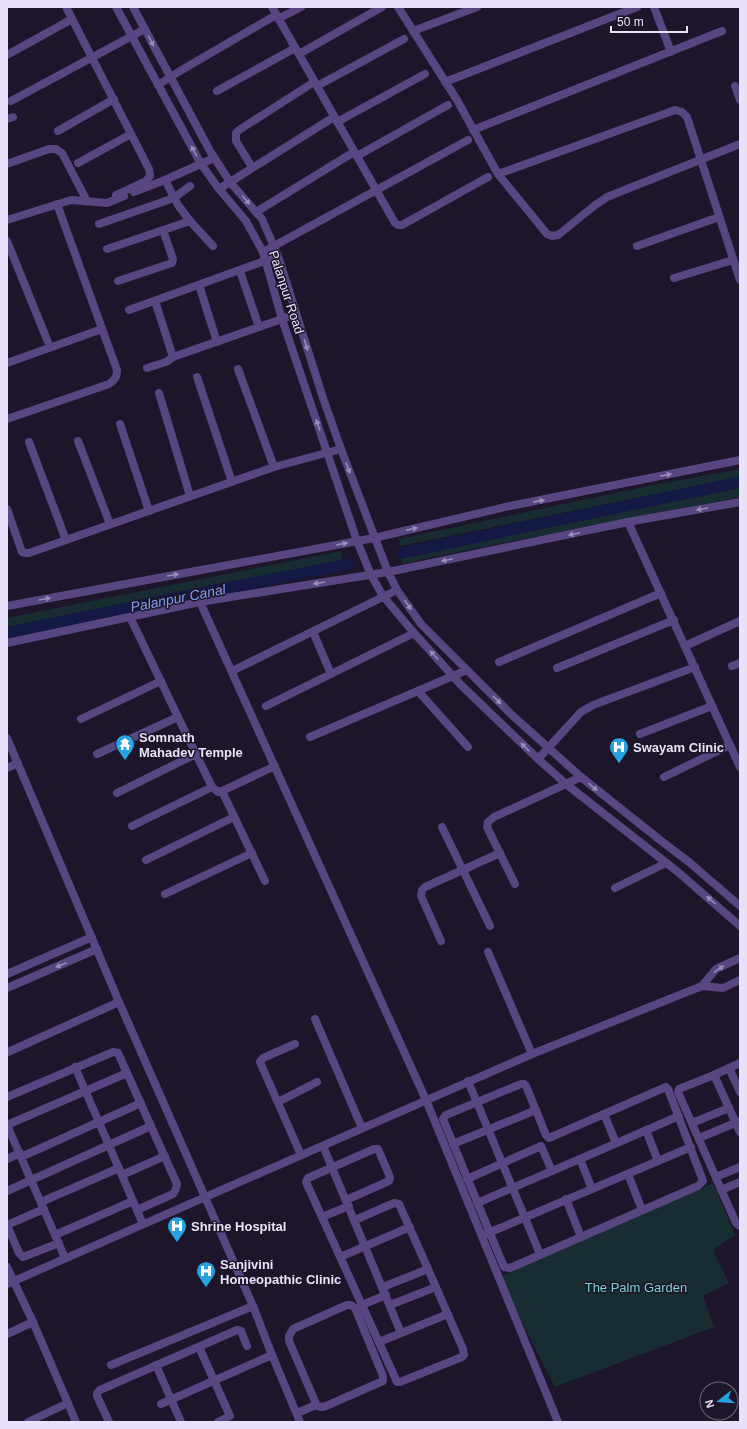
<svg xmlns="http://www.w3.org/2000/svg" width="747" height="1429" font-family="Arial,sans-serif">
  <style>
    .green { fill: #182d32 }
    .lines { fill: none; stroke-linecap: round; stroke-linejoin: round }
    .canal { stroke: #131944; stroke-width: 11 }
    .minor { stroke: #574682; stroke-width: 8 }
    .tertiary { stroke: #574682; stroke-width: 8 }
    .oneway { fill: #998cb8 }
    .labels { text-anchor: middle; stroke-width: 3; stroke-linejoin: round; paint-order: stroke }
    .street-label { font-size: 13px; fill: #eae1fb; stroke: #1d1529 }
    .poi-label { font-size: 13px; font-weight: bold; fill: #eae1fb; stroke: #1d1529; text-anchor: start }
    .park-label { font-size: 13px; fill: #75d3d2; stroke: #1d1529 }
    .water-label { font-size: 14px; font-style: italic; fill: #7c9eed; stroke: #1d1529 }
  </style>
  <rect width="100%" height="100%" fill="#1d1529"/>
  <g class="green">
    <path d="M740 469V477L400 546 399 539 653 485Z"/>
    <path d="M740 488V497L436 556 403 564 401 558Z"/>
    <path d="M341 551 343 561C231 580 119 604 7 627V618Z"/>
    <path d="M713 1183 735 1235 713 1250 729 1283 703 1296 714 1327 555 1387 499 1277Z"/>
  </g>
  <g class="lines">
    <g class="canal">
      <path d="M402 553 740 482"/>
      <path d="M7 633 206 592 349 564"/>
    </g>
    <g class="minor">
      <path d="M66 7 149 169 150 176 146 181 116 195"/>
      <path d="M272 7 395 223 398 225H402L488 177"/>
      <path d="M398 7 457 100 498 174 547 234 552 236 558 235 594 206 607 197 740 144"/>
      <path d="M654 7 671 52"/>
      <path d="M278 19 301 7"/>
      <path d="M413 31 477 7"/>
      <path d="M299 54 382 7"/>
      <path d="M7 55 72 19"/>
      <path d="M445 82 637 7"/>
      <path d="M158 85 180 71 276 15"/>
      <path d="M317 86 404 39"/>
      <path d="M735 86 740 100"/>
      <path d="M217 91 295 48"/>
      <path d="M11 101 145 29"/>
      <path d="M7 119 13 117"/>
      <path d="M337 122 425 74"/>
      <path d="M473 130 722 31"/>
      <path d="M58 131 114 99"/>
      <path d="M357 156 448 105"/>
      <path d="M78 163 131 134"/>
      <path d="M7 164 49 149H56L62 153 87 201"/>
      <path d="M252 167 236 141V133L239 130 314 82"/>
      <path d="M498 174 675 110 682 112 687 117 740 280"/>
      <path d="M165 180 178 205 190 221 213 246"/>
      <path d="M219 189 334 117"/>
      <path d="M134 192 165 180 214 158"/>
      <path d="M256 212 354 152"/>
      <path d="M7 220 71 200 107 203 124 196"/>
      <path d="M99 224 174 198 190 186"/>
      <path d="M7 241 50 347"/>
      <path d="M637 246 719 217"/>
      <path d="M107 249 190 221"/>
      <path d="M263 252 468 140"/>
      <path d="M240 271 259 327"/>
      <path d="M674 278 733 260"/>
      <path d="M118 281 172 263 173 259 163 230"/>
      <path d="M199 285 217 342"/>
      <path d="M155 301 173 357 296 314"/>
      <path d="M129 310 278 256"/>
      <path d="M7 363 102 329"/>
      <path d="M147 368 166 362 173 357"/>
      <path d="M238 369 274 467"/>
      <path d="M197 377 232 482"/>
      <path d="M159 393 190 496"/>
      <path d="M7 419 109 384C115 380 117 377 117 370L57 204"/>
      <path d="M120 424 149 511"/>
      <path d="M78 441 110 524"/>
      <path d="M29 442 66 540"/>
      <path d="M7 509 22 552 25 553H29L274 467 341 449"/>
      <path d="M628 522 740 767"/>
      <path d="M313 632 331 674"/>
      <path d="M685 646 740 621"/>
      <path d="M499 662 661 593"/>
      <path d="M732 666 740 663"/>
      <path d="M557 668 674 620"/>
      <path d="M232 671 397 590"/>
      <path d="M418 691 468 747"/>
      <path d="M266 706 414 633"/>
      <path d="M178 717 196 754"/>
      <path d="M81 719 161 681"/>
      <path d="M640 734 712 706"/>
      <path d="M310 737 467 670"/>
      <path d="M97 754 178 717 130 617"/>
      <path d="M538 759 581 712 593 705 695 667"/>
      <path d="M7 768 18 763"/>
      <path d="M664 777 730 745"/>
      <path d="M222 791 265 881"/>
      <path d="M117 793 196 754 212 787 218 792 222 791 275 766"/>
      <path d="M132 826 212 787"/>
      <path d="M442 827 490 926"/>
      <path d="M146 860 234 817"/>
      <path d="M515 884 487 827 488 822 494 817 581 777"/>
      <path d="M615 888 666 863"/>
      <path d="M165 894 252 853"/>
      <path d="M441 941 421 896 422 890 425 887 500 853"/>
      <path d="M488 952 532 1054"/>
      <path d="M7 974 92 937"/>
      <path d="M7 988 97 949"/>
      <path d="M315 1019 362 1128"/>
      <path d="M295 1044 263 1058 260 1062 301 1155"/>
      <path d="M8 1052 119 1002"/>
      <path d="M75 1067 143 1224"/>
      <path d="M729 1068 740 1092"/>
      <path d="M714 1075 740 1063"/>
      <path d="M468 1081 540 1254"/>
      <path d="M521 1084H524L526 1086 546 1135 549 1138 666 1087 668 1089 703 1181 698 1186 510 1268 504 1267 443 1119 446 1115Z"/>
      <path d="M7 1097 113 1052 118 1053 177 1184 176 1189 173 1194 137 1210"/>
      <path d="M278 1102 317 1082"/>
      <path d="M604 1114 616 1143"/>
      <path d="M692 1123 729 1108"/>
      <path d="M7 1125 65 1258"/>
      <path d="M7 1125 127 1073"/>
      <path d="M646 1130 658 1161"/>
      <path d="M740 1132 714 1075 679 1089 678 1092 736 1223 740 1226"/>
      <path d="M699 1138 740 1121"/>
      <path d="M453 1144 536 1110"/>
      <path d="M323 1146 401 1333"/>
      <path d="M21 1157 141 1103"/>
      <path d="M7 1159 20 1153"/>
      <path d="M580 1159 679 1116"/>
      <path d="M628 1174 642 1210"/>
      <path d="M122 1175 165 1156"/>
      <path d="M716 1177 740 1167"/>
      <path d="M467 1179 541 1146 552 1171"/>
      <path d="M721 1190 740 1182"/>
      <path d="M7 1191 151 1126"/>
      <path d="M566 1199 581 1237"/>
      <path d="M346 1200 389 1181 390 1177 378 1149H374L308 1178 306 1182 397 1382H400L462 1357 464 1355 463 1349 428 1269"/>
      <path d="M41 1202 119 1168"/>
      <path d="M477 1203 580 1159 592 1189"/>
      <path d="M322 1217 349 1206"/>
      <path d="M355 1220 394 1203 399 1204 428 1269 383 1287"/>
      <path d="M7 1225 19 1253 23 1257 59 1243"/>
      <path d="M7 1225 44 1209"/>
      <path d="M486 1234 691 1147"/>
      <path d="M55 1235 133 1201"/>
      <path d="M340 1257 410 1227"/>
      <path d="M7 1267 33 1322 76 1422"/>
      <path d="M347 1305H351L355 1308 383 1376V1381L326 1406 322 1407 317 1406 289 1341V1336L293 1329Z"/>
      <path d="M362 1305 386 1295"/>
      <path d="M390 1305 436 1287"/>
      <path d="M7 1334 33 1322"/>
      <path d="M379 1342 448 1314"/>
      <path d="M199 1347 230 1416 218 1422"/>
      <path d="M111 1365 253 1306"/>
      <path d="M156 1365 181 1422"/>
      <path d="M161 1404 272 1355"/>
      <path d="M297 1413 316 1405"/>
      <path d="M28 1422 68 1403"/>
      <path d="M109 1422 97 1396V1393L100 1390 237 1330 241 1331 247 1346"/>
    </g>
    <g class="tertiary">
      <path d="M116 7 201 164 219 189 246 221 263 252 282 319 357 541 371 575 383 596 414 633 461 685 538 759 566 784 678 872 740 926"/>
      <path d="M133 7 210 151 230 182 262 219 278 256 323 398 341 449 388 572 397 590 421 624 513 716 581 777 660 840 689 862 740 906"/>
      <path d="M200 602 426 1100 558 1422"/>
      <path d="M7 606 374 538 510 506 740 460"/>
      <path d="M7 643 200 602 388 572 628 522 740 502"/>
      <path d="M7 738 119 1002 253 1306 272 1355 300 1422"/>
      <path d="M702 986 716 969 740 958"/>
      <path d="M7 1284 532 1054 702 986 723 988 740 980"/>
    </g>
  </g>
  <defs><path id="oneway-solid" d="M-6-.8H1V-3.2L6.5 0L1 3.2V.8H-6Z"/></defs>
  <g class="oneway">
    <use href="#oneway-solid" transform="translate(151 41) rotate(63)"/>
    <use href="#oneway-solid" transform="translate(194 151) rotate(-118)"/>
    <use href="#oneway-solid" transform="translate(246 200) rotate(50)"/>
    <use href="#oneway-solid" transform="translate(306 345) rotate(73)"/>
    <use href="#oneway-solid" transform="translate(318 425) rotate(-109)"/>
    <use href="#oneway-solid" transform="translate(348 468) rotate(69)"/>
    <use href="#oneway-solid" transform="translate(666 475) rotate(-11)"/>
    <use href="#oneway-solid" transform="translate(539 501) rotate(-11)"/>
    <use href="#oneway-solid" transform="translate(702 509) rotate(170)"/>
    <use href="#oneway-solid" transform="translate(412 529) rotate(-13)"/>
    <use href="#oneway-solid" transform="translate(574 534) rotate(168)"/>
    <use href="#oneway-solid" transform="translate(342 544) rotate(-10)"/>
    <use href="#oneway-solid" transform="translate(447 560) rotate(168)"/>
    <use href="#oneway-solid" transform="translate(173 575) rotate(-10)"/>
    <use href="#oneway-solid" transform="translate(319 583) rotate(171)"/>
    <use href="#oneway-solid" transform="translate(45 599) rotate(-10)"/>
    <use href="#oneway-solid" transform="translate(408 605) rotate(55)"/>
    <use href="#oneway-solid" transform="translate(434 655) rotate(-132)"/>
    <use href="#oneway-solid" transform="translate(497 700) rotate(44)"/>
    <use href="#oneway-solid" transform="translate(525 747) rotate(-136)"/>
    <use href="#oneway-solid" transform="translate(593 787) rotate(39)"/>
    <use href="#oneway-solid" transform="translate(711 900) rotate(-139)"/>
    <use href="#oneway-solid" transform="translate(61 965) rotate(157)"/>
    <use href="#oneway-solid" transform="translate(719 969) rotate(-34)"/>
  </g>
  <defs>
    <symbol id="temple-pin" viewBox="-11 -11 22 30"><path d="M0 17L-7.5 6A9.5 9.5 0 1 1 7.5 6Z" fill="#26a1e2" stroke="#1d1529"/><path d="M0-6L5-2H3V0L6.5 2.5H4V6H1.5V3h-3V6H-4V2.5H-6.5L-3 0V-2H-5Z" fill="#fff"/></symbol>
    <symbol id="hospital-pin" viewBox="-11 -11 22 30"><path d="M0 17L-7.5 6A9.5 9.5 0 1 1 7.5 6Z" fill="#26a1e2" stroke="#1d1529"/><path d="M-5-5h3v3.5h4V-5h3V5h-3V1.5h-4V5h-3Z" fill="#fff"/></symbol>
  </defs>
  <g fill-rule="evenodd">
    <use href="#temple-pin" x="114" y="733" width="22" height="30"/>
    <use href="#hospital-pin" x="608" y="736" width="22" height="30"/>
    <use href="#hospital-pin" x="166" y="1215" width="22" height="30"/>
    <use href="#hospital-pin" x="195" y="1260" width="22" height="30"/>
  </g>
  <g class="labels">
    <g class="street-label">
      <text transform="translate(287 292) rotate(72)" y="5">Palanpur Road</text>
    </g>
    <g class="poi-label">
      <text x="139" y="742">Somnath<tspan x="139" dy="15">Mahadev Temple</tspan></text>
      <text x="633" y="752">Swayam Clinic</text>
      <text x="191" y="1231">Shrine Hospital</text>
      <text x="220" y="1269">Sanjivini<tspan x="220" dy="15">Homeopathic Clinic</tspan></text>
    </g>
    <g class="park-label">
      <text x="636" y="1292">The Palm Garden</text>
    </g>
    <g class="water-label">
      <text transform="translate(178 598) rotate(-11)" y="5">Palanpur Canal</text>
    </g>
  </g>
  <rect width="747" height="1429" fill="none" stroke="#eae1fb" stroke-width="16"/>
  <g transform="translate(719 1401) rotate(253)"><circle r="19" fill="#1d1529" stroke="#6f677d"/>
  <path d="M0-3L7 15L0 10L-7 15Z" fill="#26a1e2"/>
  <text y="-6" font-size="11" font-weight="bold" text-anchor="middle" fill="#eae1fb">N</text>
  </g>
  <path d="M611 26v6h76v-6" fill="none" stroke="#eae1fb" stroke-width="2"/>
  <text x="617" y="26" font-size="12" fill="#eae1fb" stroke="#1d1529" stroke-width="3" paint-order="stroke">50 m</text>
</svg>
